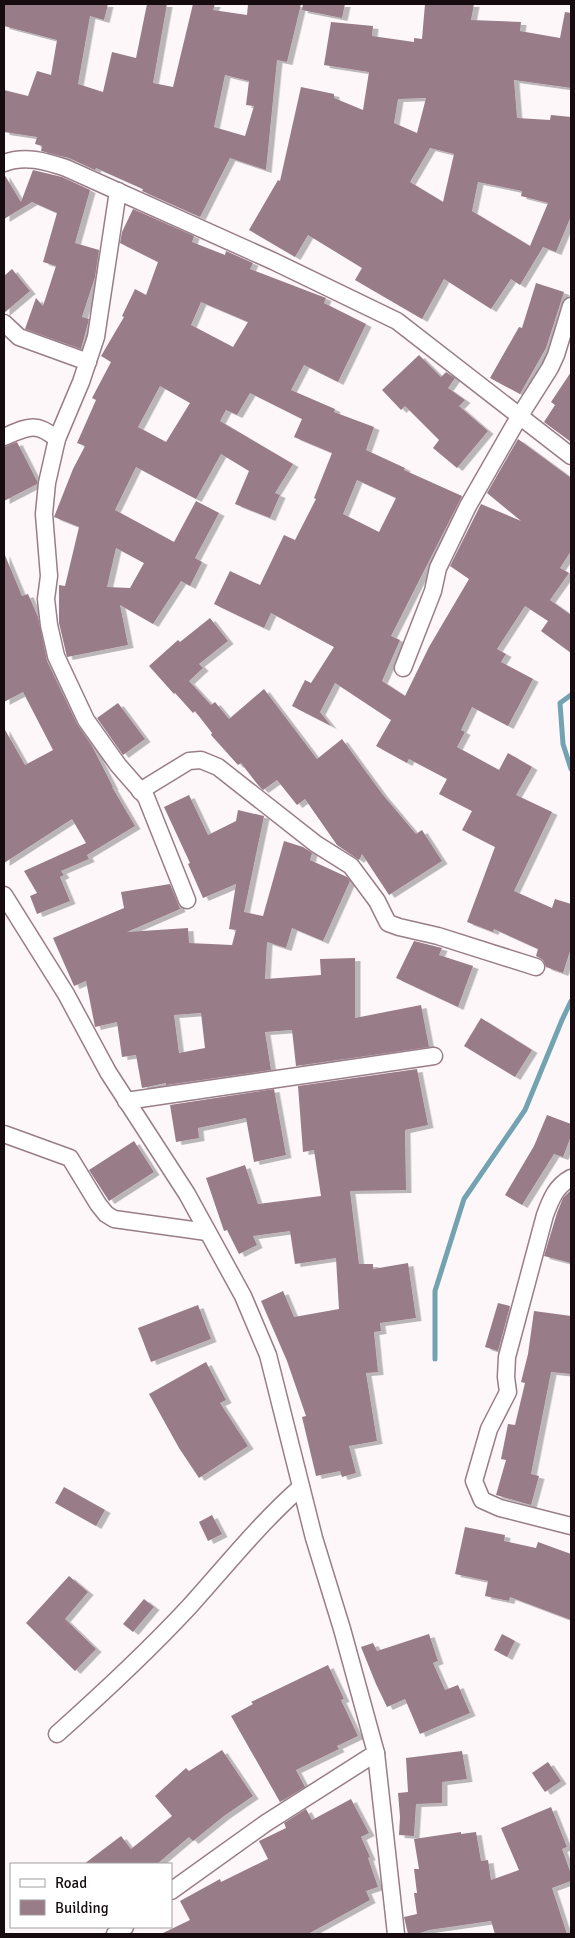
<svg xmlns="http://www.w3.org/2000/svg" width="575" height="1938" font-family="Signika,sans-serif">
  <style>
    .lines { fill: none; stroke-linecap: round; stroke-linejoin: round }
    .stream { stroke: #73a2b0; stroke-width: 5 }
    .building { fill: #987c88; fill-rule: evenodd; filter: url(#shadow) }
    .minor-casing { stroke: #997d88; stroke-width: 19 }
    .minor { stroke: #fff; stroke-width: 16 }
  </style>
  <defs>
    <filter id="shadow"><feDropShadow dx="5.5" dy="3" stdDeviation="0" flood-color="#0004"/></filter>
  </defs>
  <rect width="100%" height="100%" fill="#fdf7f9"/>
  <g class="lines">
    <g class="stream">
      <path d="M571 695 560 703 563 744 571 769"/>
      <path d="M435 1359V1291L464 1199 525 1110 562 1020 571 1001"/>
    </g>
  </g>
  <g class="building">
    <path d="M4 4H108L104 20 90 16 78 84 103 92 112 52 136 58 147 4H167L153 83 173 87 193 4H215L213 10 247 15 248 4H301L287 62 277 60 266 170 230 158 200 217 142 191 143 189 96 168 95 170 69 158 41 151 42 146 35 144 37 137 4 132V90L28 96 37 71 51 75 57 40 4 26ZM225 75 249 81 246 105 254 106 245 136 214 127Z"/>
    <path d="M303 4H345L342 18 302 10Z"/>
    <path d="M425 4H474L471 20 521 22 520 31 560 38 565 12 571 13V88L514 80 517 118 550 120 551 115 571 117V216L556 252 543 247 520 285 511 279 491 309 444 279 422 319 355 280 362 268 308 235 295 257 249 230 278 180 280 181 301 87 334 94V98L363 110 369 72 324 65 331 22 373 26 372 36 414 42V38L422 39ZM426 98 417 133 394 123 398 99ZM430 148 454 154 443 202 410 182ZM478 182 522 191 521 196 548 203 530 246 472 211Z"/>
    <path d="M33 170 62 177 90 190 75 243 99 250 95 277 82 317 89 319 81 349 25 329 36 298 43 306 56 266 43 262 57 213 32 202 4 219V174L21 202Z"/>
    <path d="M133 209 194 236 192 242 225 255 226 251 253 263 250 269 326 298 324 303 366 324 338 382 304 365 291 390 335 409 334 412 374 427 366 450 405 468 404 470 462 496 391 636 400 640 382 681 405 696 429 647 469 579 450 566 481 504 521 521 487 493 518 439 571 478V551L560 568 569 573 550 600 571 615V653L541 631 548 621 525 606 497 649 506 654 501 662 533 679 508 726 472 707 461 730 465 732 457 747 499 770 508 753 532 767 516 795 552 812 514 891 552 908 555 899 571 904V948L563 973 546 967 543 960 536 956 538 949 494 929 493 932 467 922 495 847 462 830 472 811 439 794 447 779 409 759 407 763 376 746 391 720 335 683 320 712 331 726 292 706 305 680 311 683 334 647 271 613 264 628 214 604 230 571 260 585 284 535 295 540 316 499 314 498 332 453 294 437 302 419 250 393 237 415 226 410 220 421 293 464 275 493 280 495 270 518 235 504 249 471 221 454 196 499 136 467 115 510 174 542 196 501 219 513 195 558 202 562 190 586 181 581 153 624 120 605 128 645 67 657 59 623V585L65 586 79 527 54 517 73 469 85 446 77 443 96 400 92 398 111 362 101 356 124 317 122 316 135 289 146 295 158 262 120 243 122 232ZM201 302 248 322 233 347 191 325ZM160 386 190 403 166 442 138 427ZM357 480 396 498 379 532 343 514ZM116 548 144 563 130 588 107 587Z"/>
    <path d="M12 269 30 291 4 313V276Z"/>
    <path d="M536 283 564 292 546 348 520 394 490 378 519 327 522 328Z"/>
    <path d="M419 355 441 377 446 372 455 378 448 388 465 400 459 406 488 431 457 468 433 448 439 440 405 406 401 410 382 390Z"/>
    <path d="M571 372V442L544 422 555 405 551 402Z"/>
    <path d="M17 442 37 481V484L4 501V447Z"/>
    <path d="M4 553 22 596 28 594 38 617 47 661 77 724 92 746 113 787H112L135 826 87 855 89 859 61 871 64 875 60 877 70 901 37 914 30 896 37 893 24 871 86 843 72 819 4 863V728L25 765 53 750 23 692 4 702Z"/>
    <path d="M210 618 228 641 199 664 203 668 189 681 211 705 215 702 229 719 264 689 317 759 342 739 383 795 416 834 422 830 442 861 389 895 362 854 359 860 337 845 305 799 297 805 277 780 263 790 258 785 241 763 238 765 211 735 212 733 195 711 193 713 175 693 174 694 149 666 178 640 180 642Z"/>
    <path d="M118 703 145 739 123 755 97 718Z"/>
    <path d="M189 795 208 835 236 821 238 810 264 816 244 912 263 916 284 841 303 847 312 853 310 860 347 877 350 881 323 941 292 928 286 948 267 942 265 979 321 975 320 959 355 958V1018L421 1005 429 1047 296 1066 292 1030 265 1032 271 1070 166 1085V1083L142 1088 136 1055 122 1057 117 1022 95 1027 86 981 74 986 53 938 124 908 121 892 170 884 180 909 127 932 188 928 189 943 232 945 236 930 229 929 236 884 203 898 188 864 190 863 164 807ZM201 1013 205 1048 179 1053 174 1015Z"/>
    <path d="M414 941 442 948 439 955 473 966 458 1007 396 978Z"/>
    <path d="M481 1018 532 1050 515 1077 464 1046Z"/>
    <path d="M417 1069 428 1125 405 1130 406 1190 350 1191 359 1264H373V1269L408 1263 416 1318 380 1323 381 1331 374 1332 378 1372 366 1373 377 1441 349 1446 356 1473 342 1477 340 1471 316 1476 302 1417 306 1416 287 1361 261 1301 283 1291 294 1317 339 1309 336 1258 295 1264 290 1231 253 1236 257 1245 239 1254 227 1230 224 1231 206 1178 245 1165 258 1204 321 1196 314 1150 303 1152 298 1086Z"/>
    <path d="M274 1089 286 1155 254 1162 246 1118 198 1128 199 1138 176 1142 170 1105Z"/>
    <path d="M547 1115 571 1124V1136L563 1157 554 1154 522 1205 505 1195 534 1146Z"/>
    <path d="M134 1141 154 1172 109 1201 89 1170Z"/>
    <path d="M571 1190V1263L544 1256 557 1213 563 1198Z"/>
    <path d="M498 1303 510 1306 498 1351 485 1347Z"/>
    <path d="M198 1305 211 1339 151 1362 138 1328Z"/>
    <path d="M534 1311 571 1316V1374L551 1372 531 1474 539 1476 531 1505 496 1495 506 1460 501 1459 508 1424 515 1425 525 1383 521 1382 528 1354Z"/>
    <path d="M206 1362 226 1400 220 1403 248 1446 199 1478 179 1448 149 1394Z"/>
    <path d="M64 1487 105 1510 96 1526 55 1503Z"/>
    <path d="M212 1515 222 1534 208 1541 199 1522Z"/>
    <path d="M465 1527 505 1535 504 1541 536 1548 538 1542 571 1554V1620L510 1597 509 1601 485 1596 488 1581 455 1574Z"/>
    <path d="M69 1576 88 1592 65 1619 96 1649 75 1671 26 1623Z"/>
    <path d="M144 1599 154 1607 133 1632 123 1624Z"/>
    <path d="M429 1634 438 1661 433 1663 445 1690 458 1685 470 1713 420 1734 405 1699 387 1707 376 1684 361 1647 373 1643 377 1651Z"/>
    <path d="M502 1634 515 1641 507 1657 494 1650Z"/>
    <path d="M328 1665 344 1699 341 1700 358 1736 337 1746 339 1749 296 1770 305 1787 280 1802 231 1716 253 1704 251 1702Z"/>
    <path d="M222 1750 253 1796 224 1816 193 1841 189 1837 157 1864H84L121 1836 131 1849 172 1816 155 1796 186 1768 189 1771Z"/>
    <path d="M462 1751 467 1779 442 1782V1803L416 1804 414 1836 399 1835 400 1817 398 1793 408 1792 406 1758Z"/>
    <path d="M548 1762 561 1781 545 1792 532 1773Z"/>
    <path d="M351 1799 369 1833 361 1837 370 1857 368 1858 378 1887 366 1891 370 1900 308 1934H161L190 1920 180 1901 220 1879 221 1882 268 1859 259 1841 286 1828 284 1823 306 1809 312 1820Z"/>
    <path d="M551 1807 567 1847 562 1849 571 1874V1881L552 1888 567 1934H495L491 1921 429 1930 417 1934H408L404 1917 417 1914 414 1893H417L414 1869H419L414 1839 461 1832V1834L476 1832 481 1861 488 1860 491 1880 519 1870 501 1828Z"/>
  </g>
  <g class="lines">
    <defs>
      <g id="minor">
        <path d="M4 163C25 155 45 161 66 168L273 261 397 321 571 456"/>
        <path d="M118 191 96 337 81 382 57 439 47 483 44 514 49 576 46 599 49 625 56 656 86 720 118 765 146 797 187 900"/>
        <path d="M4 323 19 337 88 362"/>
        <path d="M4 437C27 427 36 421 57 439"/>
        <path d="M403 668 433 591 438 568 468 506 519 417 550 368 556 355 571 306"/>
        <path d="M140 791 189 761 201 760 218 767 316 844 351 866 377 901 388 923 399 927 438 936 536 967"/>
        <path d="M4 895 66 994 108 1072 187 1194 243 1296 268 1355 314 1538 342 1629 376 1753 396 1934"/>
        <path d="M126 1101 434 1056"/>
        <path d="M4 1134 70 1158 98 1204 106 1214 114 1219 207 1232"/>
        <path d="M571 1178C556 1186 551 1199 545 1215L507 1357 506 1377 508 1392 489 1429 474 1481 482 1500 500 1508 571 1526"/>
        <path d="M57 1734C103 1693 147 1652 189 1607 226 1566 260 1523 301 1487"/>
        <path d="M171 1891 266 1823 376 1753"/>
        <path d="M115 1934 125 1927"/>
      </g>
    </defs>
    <use href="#minor" class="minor-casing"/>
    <use href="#minor" class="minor"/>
  </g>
  <rect width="575" height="1938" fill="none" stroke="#160c10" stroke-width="10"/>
  <rect x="10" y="1863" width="162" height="65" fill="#ffffff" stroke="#a29e9f"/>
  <rect x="20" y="1879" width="25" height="8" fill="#ffffff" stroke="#a29e9f"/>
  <text x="55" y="1888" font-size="15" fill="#160c10">Road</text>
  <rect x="20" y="1900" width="25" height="15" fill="#987c88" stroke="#a29e9f"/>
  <text x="55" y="1913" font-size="15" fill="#160c10">Building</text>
</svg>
